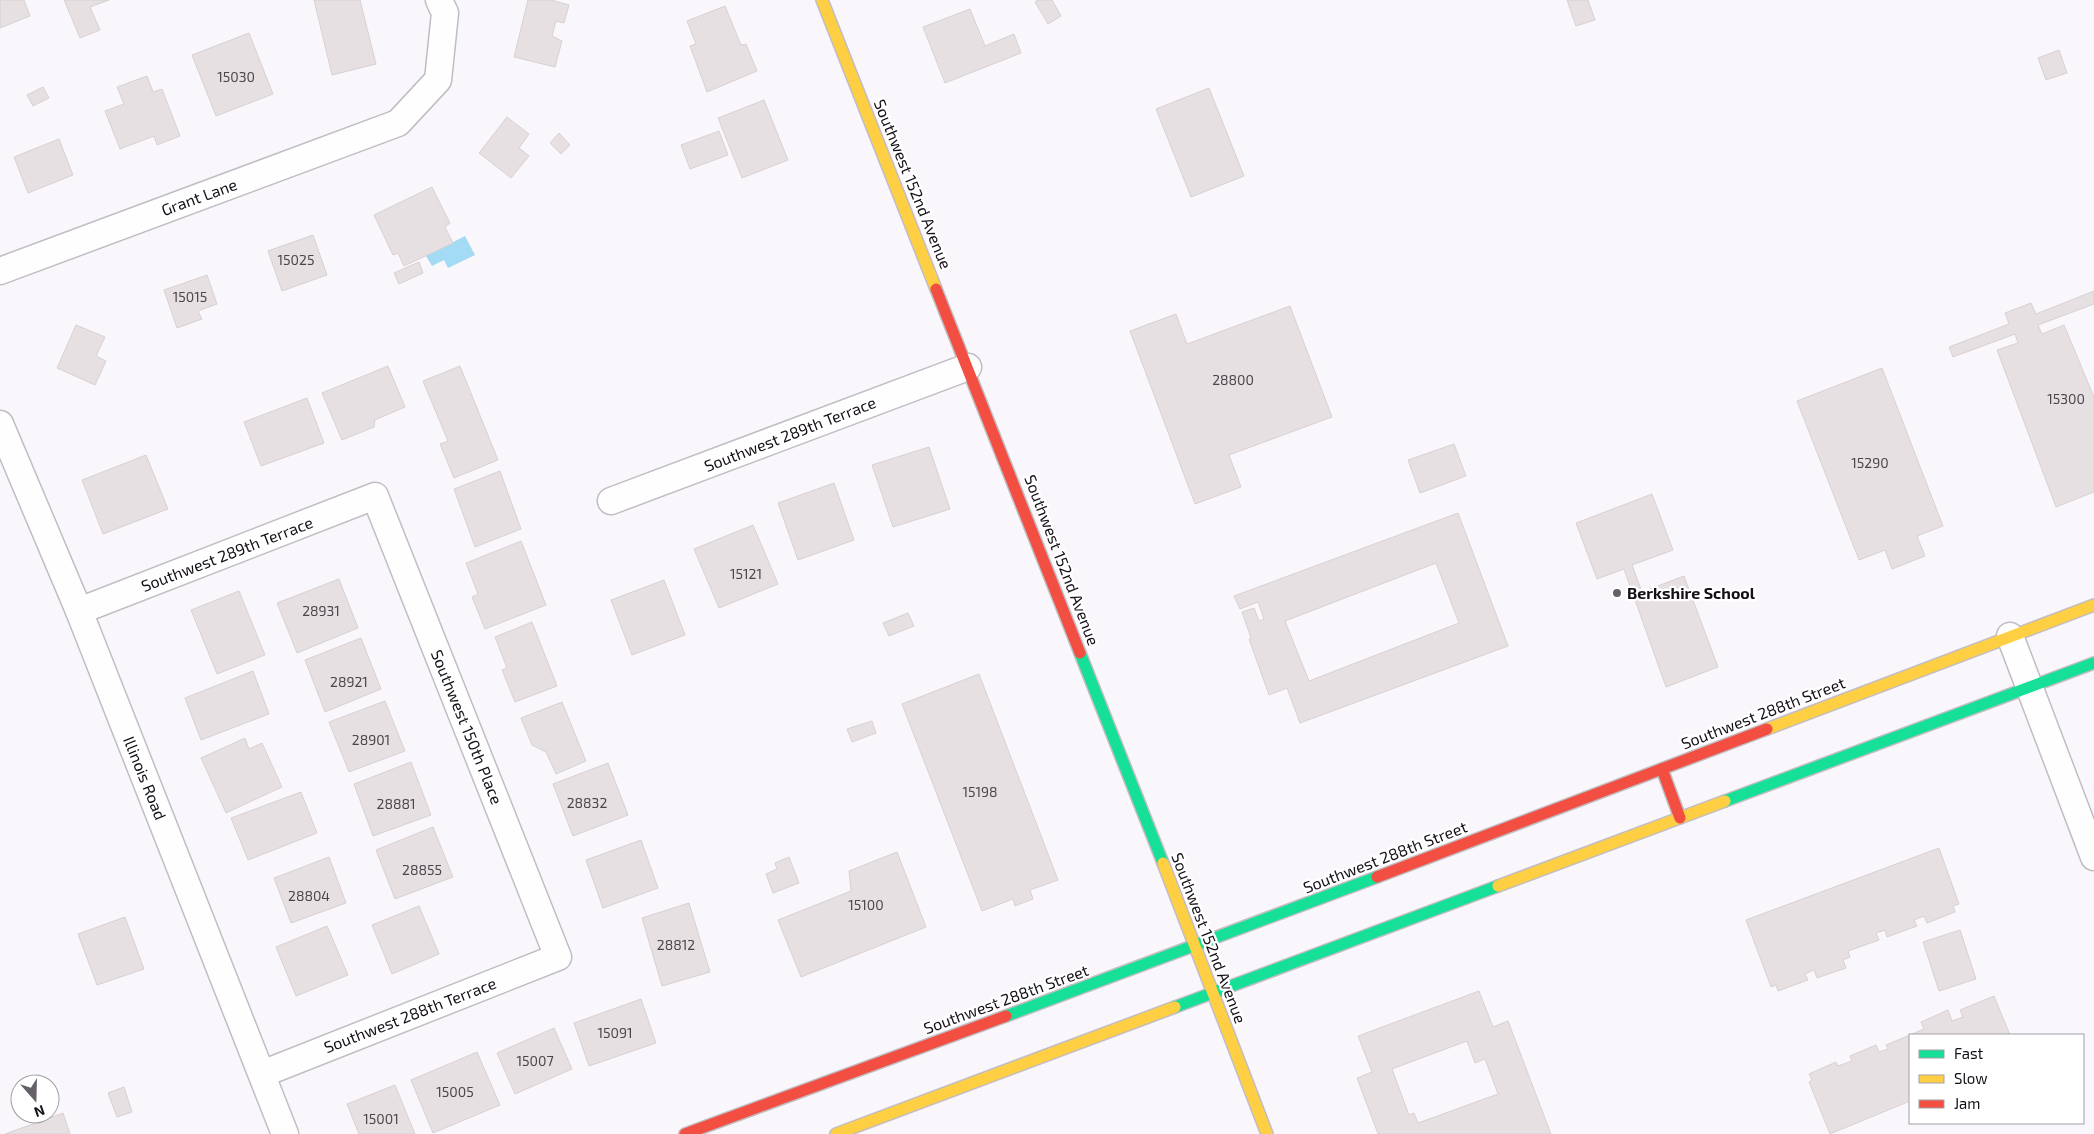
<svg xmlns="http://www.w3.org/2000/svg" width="2094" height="1134" font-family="'Exo 2',sans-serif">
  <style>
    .water { fill: #a3daf4 }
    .building { fill: #e7e0e2; stroke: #d8d0d1; fill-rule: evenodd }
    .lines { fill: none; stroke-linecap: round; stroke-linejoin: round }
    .street-casing { stroke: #c1bdc3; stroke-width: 29 }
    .fast-casing { stroke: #c1bdc3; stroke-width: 14 }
    .slow-casing { stroke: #c1bdc3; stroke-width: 14 }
    .jam-casing { stroke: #c1bdc3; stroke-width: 14 }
    .street { stroke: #fefeff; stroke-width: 26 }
    .fast { stroke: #16e098; stroke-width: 11 }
    .slow { stroke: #ffcf43; stroke-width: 11 }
    .jam { stroke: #f24e42; stroke-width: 11 }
    .poi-dot { fill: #656068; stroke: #fff; stroke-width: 2 }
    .labels { text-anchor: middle; stroke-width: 4.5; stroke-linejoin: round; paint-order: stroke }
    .number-label { font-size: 14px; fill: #4c464c }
    .street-label { font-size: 16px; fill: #150f18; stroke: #fff }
    .poi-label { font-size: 16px; font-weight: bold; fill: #150f18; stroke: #fff; text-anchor: start }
  </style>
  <rect width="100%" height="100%" fill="#faf7fc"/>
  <path class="water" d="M465 236 475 255 448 268 444 260 432 266 426 256Z"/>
  <g class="building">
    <path d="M0 0H24L30 16 0 28Z"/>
    <path d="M64 0H109L90 7 100 30 80 38Z"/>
    <path d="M314 0H360L376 64 332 75Z"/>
    <path d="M528 0H551L569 5 564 23 556 21 552 36 562 41 555 67 514 57Z"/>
    <path d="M1038 0H1052L1061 16 1048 24 1035 2Z"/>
    <path d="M1567 0H1588L1595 20 1576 26Z"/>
    <path d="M725 6 741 45 746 44 757 71 707 92 690 46 696 44 687 21Z"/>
    <path d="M970 9 985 46 1014 34 1021 53 945 83 923 27Z"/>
    <path d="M249 33 273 94 216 116 192 55Z"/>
    <path d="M2059 50 2067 73 2046 80 2038 58Z"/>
    <path d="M147 76 153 92 162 89 180 136 157 145 154 136 120 149 105 111 124 104 117 87Z"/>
    <path d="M43 87 49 98 33 106 27 95Z"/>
    <path d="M1209 88 1244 176 1191 197 1156 109Z"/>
    <path d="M764 100 788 160 742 178 718 118Z"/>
    <path d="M507 117 529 134 519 148 529 156 511 178 479 153Z"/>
    <path d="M719 131 728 155 690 169 681 145Z"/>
    <path d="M559 133 570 145 561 154 550 143Z"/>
    <path d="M59 139 73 175 28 193 14 157Z"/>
    <path d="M432 187 450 223 445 227 453 243 404 266 398 253 393 255 374 215Z"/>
    <path d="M313 235 327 275 282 291 268 251Z"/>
    <path d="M419 262 423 273 399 284 394 273Z"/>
    <path d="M207 275 217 304 198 311 202 319 177 328 164 290Z"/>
    <path d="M2094 291V304L2038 325 2042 334 2064 325 2094 397V492L2056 507 1997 350 2018 343 2015 334 1953 357 1949 347 2009 324 2005 313 2031 303 2036 314Z"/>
    <path d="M1290 306 1332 417 1229 455 1241 487 1195 504 1130 331 1176 314 1187 344Z"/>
    <path d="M76 325 105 337 96 356 106 361 95 385 57 368Z"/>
    <path d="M388 366 405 407 375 420 374 427 342 440 322 393Z"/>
    <path d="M460 366 498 460 454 478 440 444 448 441 423 381Z"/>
    <path d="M1882 368 1943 526 1917 536 1925 556 1892 569 1885 550 1859 560 1797 401Z"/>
    <path d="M307 398 324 443 261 466 244 422Z"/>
    <path d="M1454 444 1466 476 1420 493 1408 460Z"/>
    <path d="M929 447 950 509 893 527 872 465Z"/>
    <path d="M146 455 168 509 103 534 82 480Z"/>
    <path d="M500 471 521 529 475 547 454 489Z"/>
    <path d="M834 483 854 540 798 560 778 503Z"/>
    <path d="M1652 494 1673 550 1632 565 1642 592 1684 576 1718 667 1666 687 1624 569 1597 579 1576 523Z"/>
    <path d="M1458 513 1508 646 1300 723 1287 688 1269 695 1249 639 1251 638 1242 612 1254 608 1259 621 1264 619 1258 602 1240 609 1234 596ZM1436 563 1459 623 1309 681 1285 621Z"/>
    <path d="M753 525 778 584 719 608 694 549Z"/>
    <path d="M521 541 546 605 485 629 472 597 478 594 466 563Z"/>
    <path d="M339 579 358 628 297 653 277 603Z"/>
    <path d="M664 580 685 635 632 655 611 600Z"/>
    <path d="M239 591 265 655 217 674 191 610Z"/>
    <path d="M908 613 914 626 889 636 883 623Z"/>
    <path d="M532 622 557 686 515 702 502 670 507 668 495 637Z"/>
    <path d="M361 638 381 689 325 712 305 660Z"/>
    <path d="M253 671 269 714 201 740 185 698Z"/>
    <path d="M979 674 1058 880 1030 890 1033 899 1015 906 1013 899 982 911 902 704Z"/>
    <path d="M385 701 405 751 349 772 329 722Z"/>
    <path d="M562 702 586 761 556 774 546 752 532 745 521 718Z"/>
    <path d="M872 721 876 733 852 742 847 729Z"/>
    <path d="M245 738 249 749 262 743 282 787 226 813 201 758Z"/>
    <path d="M411 762 431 815 373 836 354 784Z"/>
    <path d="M608 763 628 815 573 836 553 784Z"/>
    <path d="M301 792 317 833 248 860 231 818Z"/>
    <path d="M433 827 453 877 395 899 376 850Z"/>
    <path d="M641 840 658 888 603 908 586 860Z"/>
    <path d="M1939 848 1959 904 1953 906 1955 912 1927 923 1924 916 1914 920 1917 926 1887 937 1885 930 1876 933 1879 940 1848 951 1850 957 1843 960 1846 968 1817 978 1814 970 1805 974 1808 980 1778 991 1776 985 1771 987 1746 920Z"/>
    <path d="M897 852 926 927 801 977 778 920 851 891 849 871Z"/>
    <path d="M329 857 346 903 291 923 274 878Z"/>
    <path d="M789 857 799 883 773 893 766 874 777 869 775 863Z"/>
    <path d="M689 903 710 972 662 986 642 918Z"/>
    <path d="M419 906 439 954 392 974 372 925Z"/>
    <path d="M125 917 144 969 97 985 78 934Z"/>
    <path d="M327 926 348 975 296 996 276 947Z"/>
    <path d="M1960 930 1976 979 1939 991 1923 942Z"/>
    <path d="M1479 991 1493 1027 1508 1021 1551 1134H1378L1357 1078 1372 1072 1358 1036ZM1467 1041 1475 1063 1485 1059 1498 1094 1418 1123 1414 1113 1409 1115 1392 1069Z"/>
    <path d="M1994 996 2010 1035H1910V1101L1830 1134 1809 1082 1812 1080 1809 1074 1836 1062 1838 1066 1852 1061 1850 1056 1876 1045 1879 1052 1888 1049 1886 1045 1924 1029 1921 1022 1948 1010 1952 1021 1963 1017 1960 1010Z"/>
    <path d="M641 999 656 1043 589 1066 574 1023Z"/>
    <path d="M554 1028 572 1069 515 1094 497 1053Z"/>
    <path d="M477 1052 500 1105 433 1133 411 1080Z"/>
    <path d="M395 1085 415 1134H359L347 1104Z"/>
    <path d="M124 1087 132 1112 117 1117 108 1093Z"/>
    <path d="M63 1113 70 1134H5Z"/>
  </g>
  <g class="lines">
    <defs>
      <g id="street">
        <path d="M0 271 398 123 438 80 445 13 439 0"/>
        <path d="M0 424 79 611 285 1134"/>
        <path d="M611 501 968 367"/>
        <path d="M79 611 375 496 558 957 262 1074"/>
        <path d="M2010 636 2094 857"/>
      </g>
      <g id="fast">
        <path d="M1080 653 1163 863"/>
        <path d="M1725 801 2094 663"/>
        <path d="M1175 1007 1498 886"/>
        <path d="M1006 1016 1377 877"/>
      </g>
      <g id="slow">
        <path d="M822 0 936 289"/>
        <path d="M1767 729 2094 605"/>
        <path d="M1163 863 1267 1134"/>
        <path d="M1498 886 1725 801"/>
        <path d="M836 1134 1175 1007"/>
      </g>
      <g id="jam">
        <path d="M936 289 1080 653"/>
        <path d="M1662 769 1680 818"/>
        <path d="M1377 877 1767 729"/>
        <path d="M685 1134 1006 1016"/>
      </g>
    </defs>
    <use href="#street" class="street-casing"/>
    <use href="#fast" class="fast-casing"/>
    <use href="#slow" class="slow-casing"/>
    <use href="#jam" class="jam-casing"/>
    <use href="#street" class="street"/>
    <use href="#fast" class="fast"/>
    <use href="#slow" class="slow"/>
    <use href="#jam" class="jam"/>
  </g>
  <circle class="poi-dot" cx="1617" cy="593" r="5"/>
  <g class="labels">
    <g class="number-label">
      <text x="236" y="82">15030</text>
      <text x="296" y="265">15025</text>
      <text x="190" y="302">15015</text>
      <text x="1233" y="385">28800</text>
      <text x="2066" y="404">15300</text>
      <text x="1870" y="468">15290</text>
      <text x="746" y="579">15121</text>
      <text x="321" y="616">28931</text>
      <text x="349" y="687">28921</text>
      <text x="371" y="745">28901</text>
      <text x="980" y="797">15198</text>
      <text x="587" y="808">28832</text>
      <text x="396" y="809">28881</text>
      <text x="422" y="875">28855</text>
      <text x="309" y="901">28804</text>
      <text x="866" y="910">15100</text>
      <text x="676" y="950">28812</text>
      <text x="615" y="1038">15091</text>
      <text x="535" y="1066">15007</text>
      <text x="455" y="1097">15005</text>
      <text x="381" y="1124">15001</text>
    </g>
    <g class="street-label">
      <text transform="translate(913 184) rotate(68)" y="6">Southwest 152nd Avenue</text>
      <text transform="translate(199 197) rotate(-20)" y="6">Grant Lane</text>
      <text transform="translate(790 434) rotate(-21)" y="6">Southwest 289th Terrace</text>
      <text transform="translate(227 554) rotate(-21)" y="6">Southwest 289th Terrace</text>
      <text transform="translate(1062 560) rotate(69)" y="6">Southwest 152nd Avenue</text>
      <text transform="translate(1763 713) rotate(-21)" y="6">Southwest 288th Street</text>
      <text transform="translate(467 727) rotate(68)" y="6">Southwest 150th Place</text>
      <text transform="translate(145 778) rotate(68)" y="6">Illinois Road</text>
      <text transform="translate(1385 857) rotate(-21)" y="6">Southwest 288th Street</text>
      <text transform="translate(1209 938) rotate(69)" y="6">Southwest 152nd Avenue</text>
      <text transform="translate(1006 999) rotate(-20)" y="6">Southwest 288th Street</text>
      <text transform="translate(410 1015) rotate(-21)" y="6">Southwest 288th Terrace</text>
    </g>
    <g class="poi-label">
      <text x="1627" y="599">Berkshire School</text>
    </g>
  </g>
  <rect x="1909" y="1034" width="175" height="90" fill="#ffffff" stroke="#a19fa3"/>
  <rect x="1919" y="1050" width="25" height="8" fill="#16e098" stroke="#a19fa3"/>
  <text x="1954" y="1059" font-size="15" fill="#150f18">Fast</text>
  <rect x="1919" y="1075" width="25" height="8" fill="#ffcf43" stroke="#a19fa3"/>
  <text x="1954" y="1084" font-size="15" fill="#150f18">Slow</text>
  <rect x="1919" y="1100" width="25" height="8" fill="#f24e42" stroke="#a19fa3"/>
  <text x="1954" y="1109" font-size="15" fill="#150f18">Jam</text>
  <g transform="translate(35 1099) rotate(160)"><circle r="24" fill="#ffffff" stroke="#a19fa3"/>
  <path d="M0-4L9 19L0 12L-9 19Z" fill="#656068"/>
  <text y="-8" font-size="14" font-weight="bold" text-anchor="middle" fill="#150f18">N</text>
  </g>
</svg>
